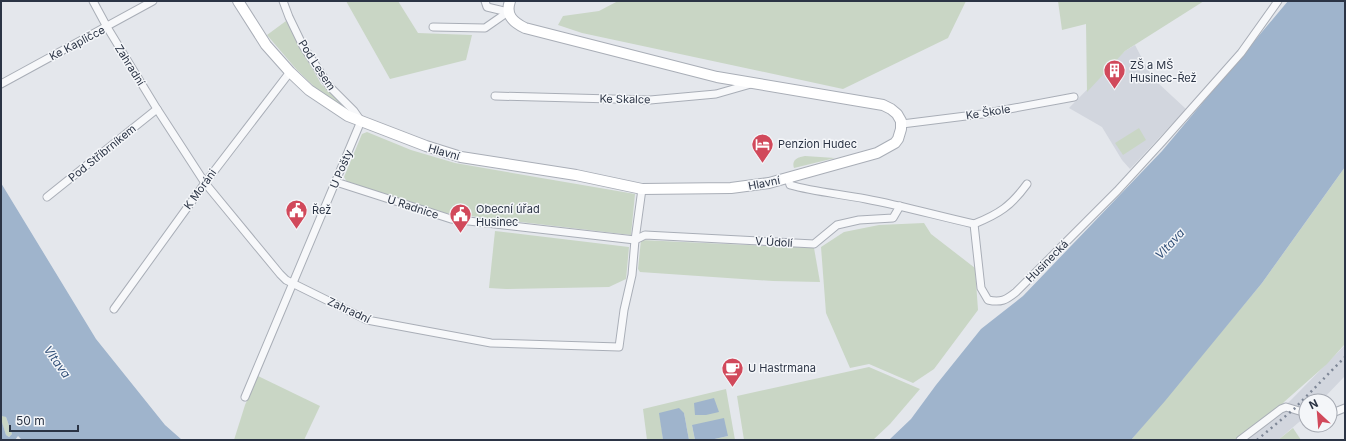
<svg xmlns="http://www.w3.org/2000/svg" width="1346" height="441" font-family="Inter,sans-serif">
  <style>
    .built { fill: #d2d6de }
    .green { fill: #c9d6c5 }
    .water { fill: #9fb4cc }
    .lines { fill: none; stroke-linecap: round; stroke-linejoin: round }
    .street-casing { stroke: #a9aeb7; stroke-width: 9 }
    .secondary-casing { stroke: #a9aeb7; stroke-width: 12 }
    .street { stroke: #f7f8fa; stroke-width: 7 }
    .secondary { stroke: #fff; stroke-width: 10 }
    .rail { stroke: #7d8696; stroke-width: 2.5; stroke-dasharray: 2 4; stroke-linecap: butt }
    .labels { text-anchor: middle; stroke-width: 3; stroke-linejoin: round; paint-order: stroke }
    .street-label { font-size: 11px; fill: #2b3445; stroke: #f4f6f9 }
    .poi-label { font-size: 11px; fill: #2b3445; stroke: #f4f6f9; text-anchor: start }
    .water-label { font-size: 12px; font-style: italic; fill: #34527a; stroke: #f4f6f9 }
  </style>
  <rect width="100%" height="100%" fill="#e4e7ec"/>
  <g class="built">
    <path d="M1135 45 1148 70 1158 83 1186 109 1130 169 1122 160 1102 127 1069 108 1125 51Z"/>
    <path d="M1345 345V376L1321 401H1306L1305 417 1278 440H1244L1290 401Z"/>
  </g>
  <g class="green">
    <path d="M346 1H398L418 33 472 35 466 60 390 79Z"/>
    <path d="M618 1H966L948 38 843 89 582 33 558 25 563 16 599 11Z"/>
    <path d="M1058 1H1204L1125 51 1087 92 1086 24 1062 30Z"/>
    <path d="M286 21 321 84 346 106 349 112 325 97 297 70 267 35Z"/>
    <path d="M1139 128 1146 140 1123 155 1115 143Z"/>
    <path d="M367 132 411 150 455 163 635 194 631 235 445 213 347 182 344 177 362 134Z"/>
    <path d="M805 156 835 158 794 168C791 159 799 157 805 156Z"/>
    <path d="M1345 167V344L1327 364 1284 402 1279 411 1244 440H1131L1262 283Z"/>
    <path d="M924 223 931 234 975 268 978 310 934 369 913 383 869 364 850 368 826 313 821 247 844 232 879 225Z"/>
    <path d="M495 231 629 247 626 279 609 287 506 289 489 288Z"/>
    <path d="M641 240 814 248 820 282 773 281 640 272 638 269Z"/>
    <path d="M869 367 920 389 890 424 873 440H744L737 396Z"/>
    <path d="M258 376 320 406 304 440H234L245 405Z"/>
    <path d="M726 389 735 440H710L728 436 692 425 695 440H689L684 413H660L663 440H647L643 409Z"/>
    <path d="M2 415 6 417 12 434 9 437 6 435 2 423Z"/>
    <path d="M1293 428 1301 440H1278Z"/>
  </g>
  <g class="water">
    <path d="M1288 1H1345V167L1262 283 1165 401 1131 440H889L911 419 936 385 981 329 1023 296 1162 151Z"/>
    <path d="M1 183 96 339 165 425 182 440H22L18 436 15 440H1V419L6 435 9 437 12 434 6 417 2 416 1 418Z"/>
    <path d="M714 398 719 412 706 415H695L694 403Z"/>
    <path d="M679 408 684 413 689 440H663L659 413Z"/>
    <path d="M724 418 728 436 710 440H695L692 425Z"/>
  </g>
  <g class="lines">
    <defs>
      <g id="street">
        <path d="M93 1 107 27 157 109 205 183 280 274 286 280 367 320 491 343 619 347 624 310 632 275 635 240 642 189"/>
        <path d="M485 1 487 7 508 12"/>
        <path d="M433 27 485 28 508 12"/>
        <path d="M1 84 153 1"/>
        <path d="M495 96 650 100 716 94 751 84"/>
        <path d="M902 124 982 114 1074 97"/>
        <path d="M788 178 790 185C815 192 841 194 866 199 903 206 938 216 974 224L981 288 988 300C1001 303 1006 300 1016 292L1117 191 1162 142 1241 53 1278 1"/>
        <path d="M336 182 451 219 635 240 645 235 814 244 837 225 859 220 893 218 900 206"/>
        <path d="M47 197 157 109"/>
        <path d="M974 224C999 214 1011 206 1027 184"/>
        <path d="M114 309 205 183 290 72"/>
        <path d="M245 397 361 121 354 111 330 87 303 46 289 17 283 1"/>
        <path d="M1330 414 1345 408"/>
        <path d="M1240 440 1281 409 1286 407 1306 413"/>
      </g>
      <path id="secondary" d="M238 1 266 45 290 72 309 90 348 116 426 146 461 157 576 175 642 189 731 188 769 183 877 153 895 143 898 139 901 129V121L897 114 891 109 883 105 717 77 525 28C513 22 505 15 510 1"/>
    </defs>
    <use href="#street" class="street-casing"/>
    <use href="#secondary" class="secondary-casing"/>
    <use href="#street" class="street"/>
    <use href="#secondary" class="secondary"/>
    <path class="rail" d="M1257 440 1294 409 1345 357"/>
  </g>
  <defs>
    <symbol id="building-pin" viewBox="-11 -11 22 30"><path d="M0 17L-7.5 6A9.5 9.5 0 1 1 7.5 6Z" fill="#d1495b" stroke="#f4f6f9"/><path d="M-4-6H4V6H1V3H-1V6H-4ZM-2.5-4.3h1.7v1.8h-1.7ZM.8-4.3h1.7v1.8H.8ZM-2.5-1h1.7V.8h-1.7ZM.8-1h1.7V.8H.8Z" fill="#fff"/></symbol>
    <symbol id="hotel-pin" viewBox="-11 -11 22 30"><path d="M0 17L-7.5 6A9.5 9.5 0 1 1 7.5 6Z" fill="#d1495b" stroke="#f4f6f9"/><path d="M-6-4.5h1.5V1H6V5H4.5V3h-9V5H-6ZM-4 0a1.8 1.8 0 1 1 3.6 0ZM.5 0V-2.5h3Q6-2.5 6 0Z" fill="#fff"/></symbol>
    <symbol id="civic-pin" viewBox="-11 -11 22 30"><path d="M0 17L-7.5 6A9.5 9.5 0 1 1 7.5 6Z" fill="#d1495b" stroke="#f4f6f9"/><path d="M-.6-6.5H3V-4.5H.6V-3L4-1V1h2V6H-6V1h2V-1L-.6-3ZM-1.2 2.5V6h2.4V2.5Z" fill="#fff"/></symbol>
    <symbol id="cafe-pin" viewBox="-11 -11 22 30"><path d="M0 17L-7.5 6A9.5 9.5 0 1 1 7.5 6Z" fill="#d1495b" stroke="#f4f6f9"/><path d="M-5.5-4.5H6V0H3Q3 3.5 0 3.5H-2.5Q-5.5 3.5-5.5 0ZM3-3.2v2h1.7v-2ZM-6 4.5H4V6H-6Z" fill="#fff"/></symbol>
  </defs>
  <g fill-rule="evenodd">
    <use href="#building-pin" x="1102" y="58" width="25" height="34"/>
    <use href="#hotel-pin" x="750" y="132" width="25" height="34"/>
    <use href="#civic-pin" x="284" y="198" width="25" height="34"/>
    <use href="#civic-pin" x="448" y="202" width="25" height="34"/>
    <use href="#cafe-pin" x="720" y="356" width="25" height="34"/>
  </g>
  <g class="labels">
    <g class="street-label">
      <text transform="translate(77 43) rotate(-28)" y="4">Ke Kapličce</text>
      <text transform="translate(130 65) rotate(58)" y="4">Zahradní</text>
      <text transform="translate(317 65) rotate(57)" y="4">Pod Lesem</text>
      <text transform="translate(625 99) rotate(1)" y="4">Ke Skalce</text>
      <text transform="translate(988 112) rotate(-9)" y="4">Ke Škole</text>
      <text transform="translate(444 152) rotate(16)" y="4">Hlavní</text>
      <text transform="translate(102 153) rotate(-39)" y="4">Pod Stříbrníkem</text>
      <text transform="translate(341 169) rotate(-67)" y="4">U Pošty</text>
      <text transform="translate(764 183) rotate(-11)" y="4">Hlavní</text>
      <text transform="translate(200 189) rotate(-54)" y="4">K Moráni</text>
      <text transform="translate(413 207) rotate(18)" y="4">U Radnice</text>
      <text transform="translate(774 242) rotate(3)" y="4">V Údolí</text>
      <text transform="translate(1047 261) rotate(-45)" y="4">Husinecká</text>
      <text transform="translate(349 310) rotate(25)" y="4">Zahradní</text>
    </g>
    <g class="poi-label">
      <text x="1130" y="69">ZŠ a MŠ<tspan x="1130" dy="13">Husinec-Řež</tspan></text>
      <text x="778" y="148">Penzion Hudec</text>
      <text x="476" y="213">Obecní úřad<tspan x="476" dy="13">Husinec</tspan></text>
      <text x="312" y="214">Řež</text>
      <text x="748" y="372">U Hastrmana</text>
    </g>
    <g class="water-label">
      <text transform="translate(1170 244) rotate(-47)" y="4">Vltava</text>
      <text transform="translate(57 362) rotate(55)" y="4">Vltava</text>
    </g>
  </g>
  <rect width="1346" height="441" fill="none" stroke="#2b3445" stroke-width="4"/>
  <g transform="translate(1318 413) rotate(334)"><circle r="19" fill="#f4f6f9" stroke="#a4a8b1"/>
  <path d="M0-3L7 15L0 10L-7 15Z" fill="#d1495b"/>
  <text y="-6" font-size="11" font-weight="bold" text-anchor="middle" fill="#2b3445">N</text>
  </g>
  <path d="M10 425v6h68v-6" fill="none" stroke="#2b3445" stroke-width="2"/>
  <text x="16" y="425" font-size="12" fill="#2b3445" stroke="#f4f6f9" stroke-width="3" paint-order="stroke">50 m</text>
</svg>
